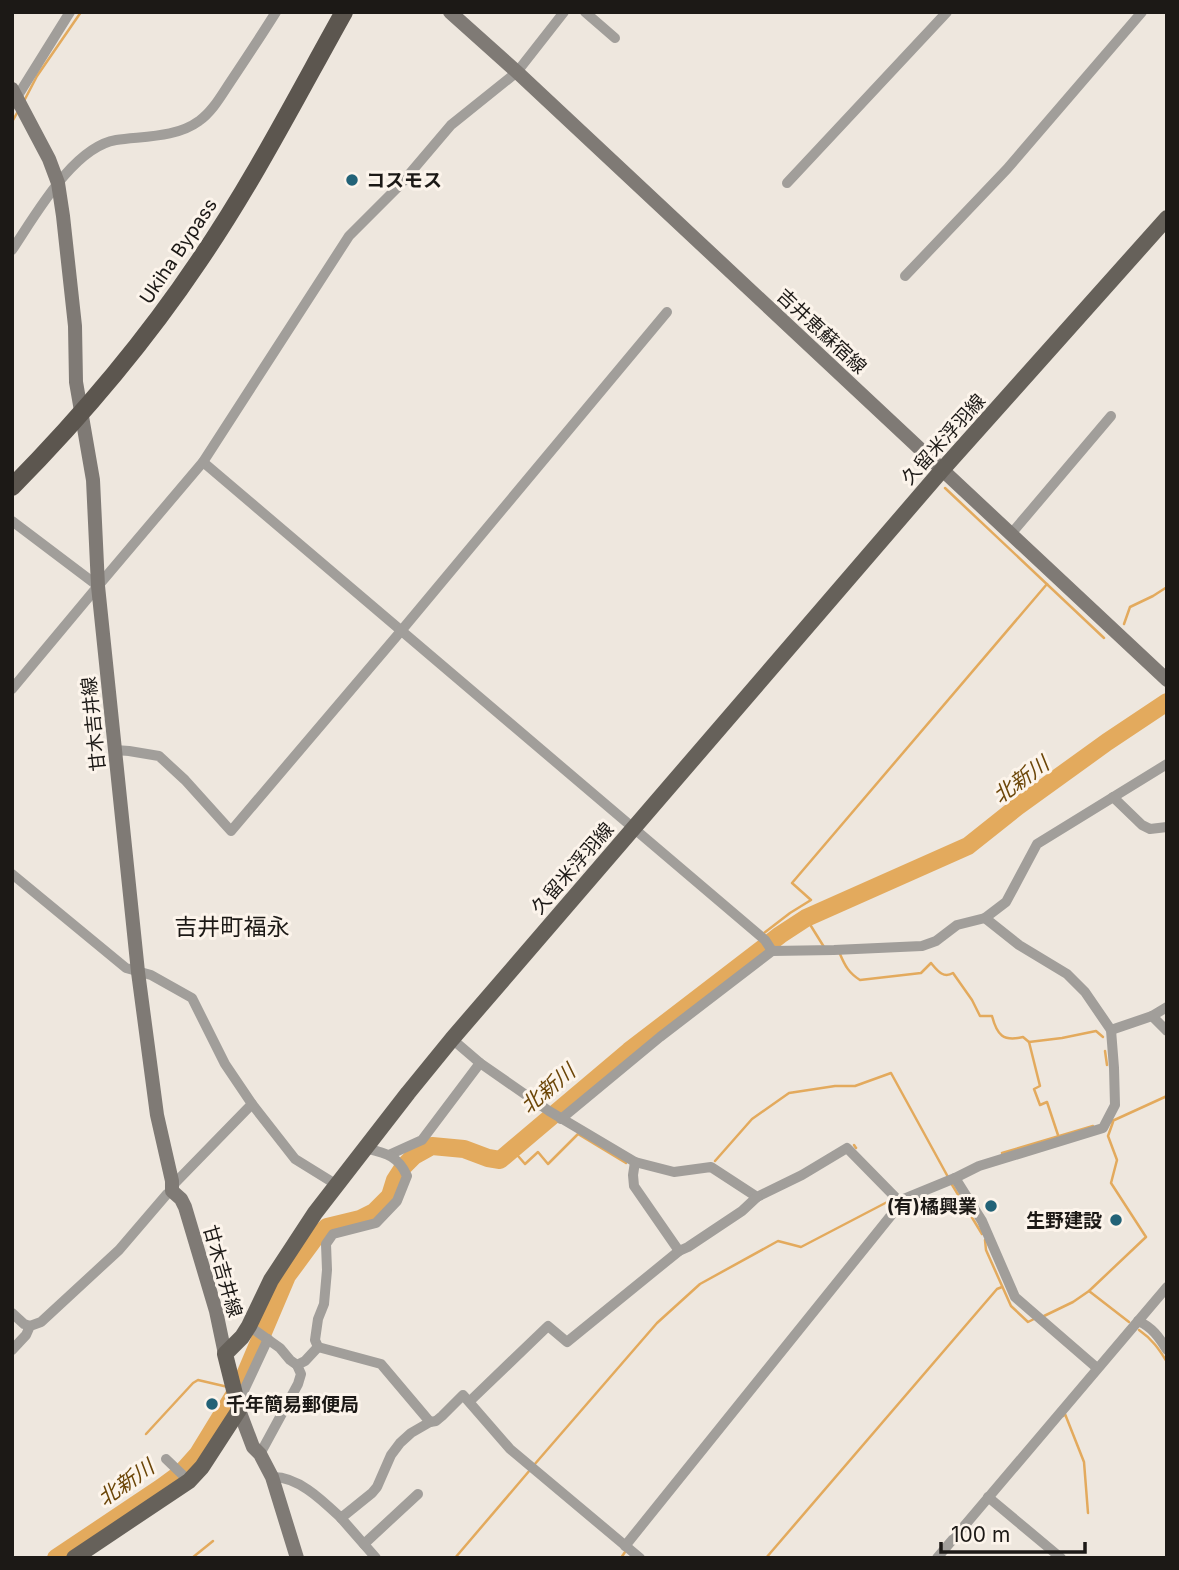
<svg xmlns="http://www.w3.org/2000/svg" width="1179" height="1570" font-family="Inter,'Noto Sans JP',sans-serif">
  <style>
    .lines { fill: none; stroke-linecap: round; stroke-linejoin: round }
    .stream { stroke: #e3aa5d; stroke-width: 2.5 }
    .river { stroke: #e3aa5d; stroke-width: 18 }
    .minor { stroke: #a19e9a; stroke-width: 10 }
    .secondary { stroke: #7f7a75; stroke-width: 14 }
    .primary { stroke: #66615a; stroke-width: 16 }
    .trunk { stroke: #5c564f; stroke-width: 18 }
    .poi-dot { fill: #226277; stroke: #fcf4eb; stroke-width: 2.5 }
    .labels { text-anchor: middle; stroke-width: 6; stroke-linejoin: round; paint-order: stroke }
    .poi-label { font-size: 19px; font-weight: bold; fill: #1c1916; stroke: #fcf4eb; text-anchor: start }
    .street-label { font-size: 19px; fill: #1c1916; stroke: #fcf4eb }
    .water-label { font-size: 21px; font-style: italic; fill: #6c4608; stroke: #fcf4eb }
    .quarter-label { font-size: 23px; fill: #1c1916; stroke: #fcf4eb }
  </style>
  <rect width="100%" height="100%" fill="#eee7de"/>
  <g class="lines">
    <g class="stream">
      <path d="M24 101 37 76 81 12"/>
      <path d="M12 122 17 113"/>
      <path d="M945 488 1104 638"/>
      <path d="M1124 624 1130 607 1153 596 1167 587"/>
      <path d="M806 918 824 947"/>
      <path d="M764 933 790 913 811 900 792 883 1047 584"/>
      <path d="M840 954C845 966 849 973 860 980L921 973 931 963C937 970 943 979 953 973L972 1000 980 1016H992C997 1035 1003 1042 1023 1037L1029 1042 1040 1086 1034 1089 1040 1105 1047 1102 1058 1135"/>
      <path d="M1029 1042 1062 1038 1096 1031 1103 1037"/>
      <path d="M1105 1051 1107 1065"/>
      <path d="M1110 1122 1167 1096"/>
      <path d="M854 1145 856 1148"/>
      <path d="M512 1149 525 1164 538 1152 548 1164 578 1134 626 1163"/>
      <path d="M1002 1153 1093 1126"/>
      <path d="M715 1161 752 1119 789 1093 835 1086H855L891 1073 948 1177"/>
      <path d="M951 1183 982 1234"/>
      <path d="M985 1240 986 1250 1011 1306 1028 1322 1034 1319"/>
      <path d="M1089 1291 1129 1322"/>
      <path d="M1044 1316 1073 1302 1089 1291 1146 1237 1111 1183 1117 1160 1108 1136 1113 1122"/>
      <path d="M1139 1330C1152 1339 1159 1349 1167 1362"/>
      <path d="M1063 1416 1065 1414 1084 1462 1088 1513"/>
      <path d="M146 1434 193 1383 198 1380 228 1387"/>
      <path d="M534 1465 657 1323 700 1284 778 1241 801 1247 893 1199"/>
      <path d="M192 1558 213 1541"/>
      <path d="M455 1558 530 1470"/>
      <path d="M621 1558 625 1552"/>
      <path d="M766 1558 997 1289 1002 1287"/>
    </g>
    <path class="river" d="M56 1558 162 1487 181 1473 198 1454 242 1382 287 1276 315 1238 327 1227 360 1219 374 1212 390 1196 395 1180 404 1166 414 1156 432 1146 464 1149 488 1158 500 1160 629 1051 780 935 806 918 968 846 1017 807 1107 742 1167 702"/>
    <g class="minor">
      <path d="M585 12 615 38"/>
      <path d="M12 105 70 12"/>
      <path d="M787 183 947 12"/>
      <path d="M12 250C35 216 73 147 116 140 143 136 176 138 199 121 212 112 221 96 229 84 245 60 261 36 276 12"/>
      <path d="M905 276 1007 169 1142 12"/>
      <path d="M203 462 765 940 772 951"/>
      <path d="M12 521 98 586"/>
      <path d="M1011 534 1111 416"/>
      <path d="M12 689 98 586 203 462 349 236 400 185 451 125 517 72 564 12"/>
      <path d="M115 750 129 751 159 756 185 780 231 831 401 631 667 312"/>
      <path d="M1113 797 1142 825 1150 829 1167 827"/>
      <path d="M12 874 126 968 151 975 192 998 225 1064 252 1104 175 1183 172 1191 167 1194 119 1250 41 1322 30 1326 26 1335 12 1350"/>
      <path d="M1152 1016 1167 1031"/>
      <path d="M1111 1030 1152 1016 1167 1007"/>
      <path d="M452 1039 480 1063 549 1111 635 1162 674 1172 711 1167 757 1197 802 1175 847 1148 899 1201"/>
      <path d="M252 1104 295 1159 337 1185"/>
      <path d="M561 1119 660 1037 772 951 834 950 922 946 936 941 957 925 985 918 1006 902 1037 844 1167 764"/>
      <path d="M391 1154 422 1140 480 1063"/>
      <path d="M635 1162 633 1175 634 1186 679 1251 688 1247 742 1211 757 1197"/>
      <path d="M955 1178 982 1221 1015 1297 1097 1368"/>
      <path d="M12 1313 24 1324 30 1326"/>
      <path d="M1138 1321C1152 1327 1159 1337 1167 1350"/>
      <path d="M249 1326 280 1348 290 1360 297 1365"/>
      <path d="M318 1347 315 1340 318 1319 324 1304 327 1270 326 1244 333 1234 376 1223 397 1201 407 1176C398 1155 385 1153 365 1148"/>
      <path d="M318 1347 381 1364 430 1422"/>
      <path d="M470 1401 548 1326 567 1342 679 1251"/>
      <path d="M238 1403 268 1339"/>
      <path d="M260 1454 298 1384 301 1374 297 1365 305 1361 318 1347"/>
      <path d="M166 1459 189 1481"/>
      <path d="M272 1477C298 1476 323 1501 341 1518L372 1493 377 1487 391 1455 400 1443 411 1433 430 1422 436 1421 442 1416 463 1395 510 1449 640 1558"/>
      <path d="M988 1497 1061 1558"/>
      <path d="M341 1518 376 1558"/>
      <path d="M364 1544 418 1494"/>
      <path d="M625 1546 897 1208 899 1201 955 1178 979 1166 1103 1128 1115 1105 1114 1068 1111 1030 1085 992 1067 974 1019 945 985 918"/>
      <path d="M937 1558 1167 1287"/>
    </g>
    <g class="secondary">
      <path d="M450 12 517 72 1167 680"/>
      <path d="M12 89 49 159 58 183 63 216 75 326 76 382 93 480 98 586 138 972 157 1115 172 1181V1191L181 1199 185 1207 216 1311 225 1354"/>
      <path d="M239 1410 253 1447 260 1454 272 1477 297 1558"/>
    </g>
    <path class="primary" d="M74 1558 189 1481 202 1467 239 1410 225 1354 242 1337 249 1326 271 1280 315 1213 408 1093 452 1039 942 470 1167 218"/>
    <path class="trunk" d="M12 487C81 417 144 343 199 261 253 182 297 96 344 12"/>
  </g>
  <g class="poi-dot">
    <circle cx="352" cy="180" r="7"/>
    <circle cx="991" cy="1206" r="7"/>
    <circle cx="1116" cy="1220" r="7"/>
    <circle cx="212" cy="1404" r="7"/>
  </g>
  <g class="labels">
    <g class="poi-label">
      <text x="366" y="187">コスモス</text>
      <text x="977" y="1213" text-anchor="end">(有)橘興業</text>
      <text x="1102" y="1227" text-anchor="end">生野建設</text>
      <text x="226" y="1411">千年簡易郵便局</text>
    </g>
    <g class="street-label">
      <text transform="translate(178 251) rotate(-56)" y="7">Ukiha Bypass</text>
      <text transform="translate(822 331) rotate(43)" y="7">吉井恵蘇宿線</text>
      <text transform="translate(943 439) rotate(-48)" y="7">久留米浮羽線</text>
      <text transform="translate(93 724) rotate(-96)" y="7">甘木吉井線</text>
      <text transform="translate(572 868) rotate(-49)" y="7">久留米浮羽線</text>
      <text transform="translate(223 1271) rotate(74)" y="7">甘木吉井線</text>
    </g>
    <g class="water-label">
      <text transform="translate(1021 780) rotate(-36)" y="7">北新川</text>
      <text transform="translate(548 1089) rotate(-40)" y="7">北新川</text>
      <text transform="translate(126 1483) rotate(-35)" y="7">北新川</text>
    </g>
    <g class="quarter-label">
      <text x="232" y="935">吉井町福永</text>
    </g>
  </g>
  <rect width="1179" height="1570" fill="none" stroke="#1c1916" stroke-width="28"/>
  <path d="M941 1542v10h144v-10" fill="none" stroke="#1c1916" stroke-width="3.5"/>
  <text x="951" y="1542" font-size="21" fill="#1c1916" stroke="#fcf4eb" stroke-width="5" paint-order="stroke">100 m</text>
</svg>
